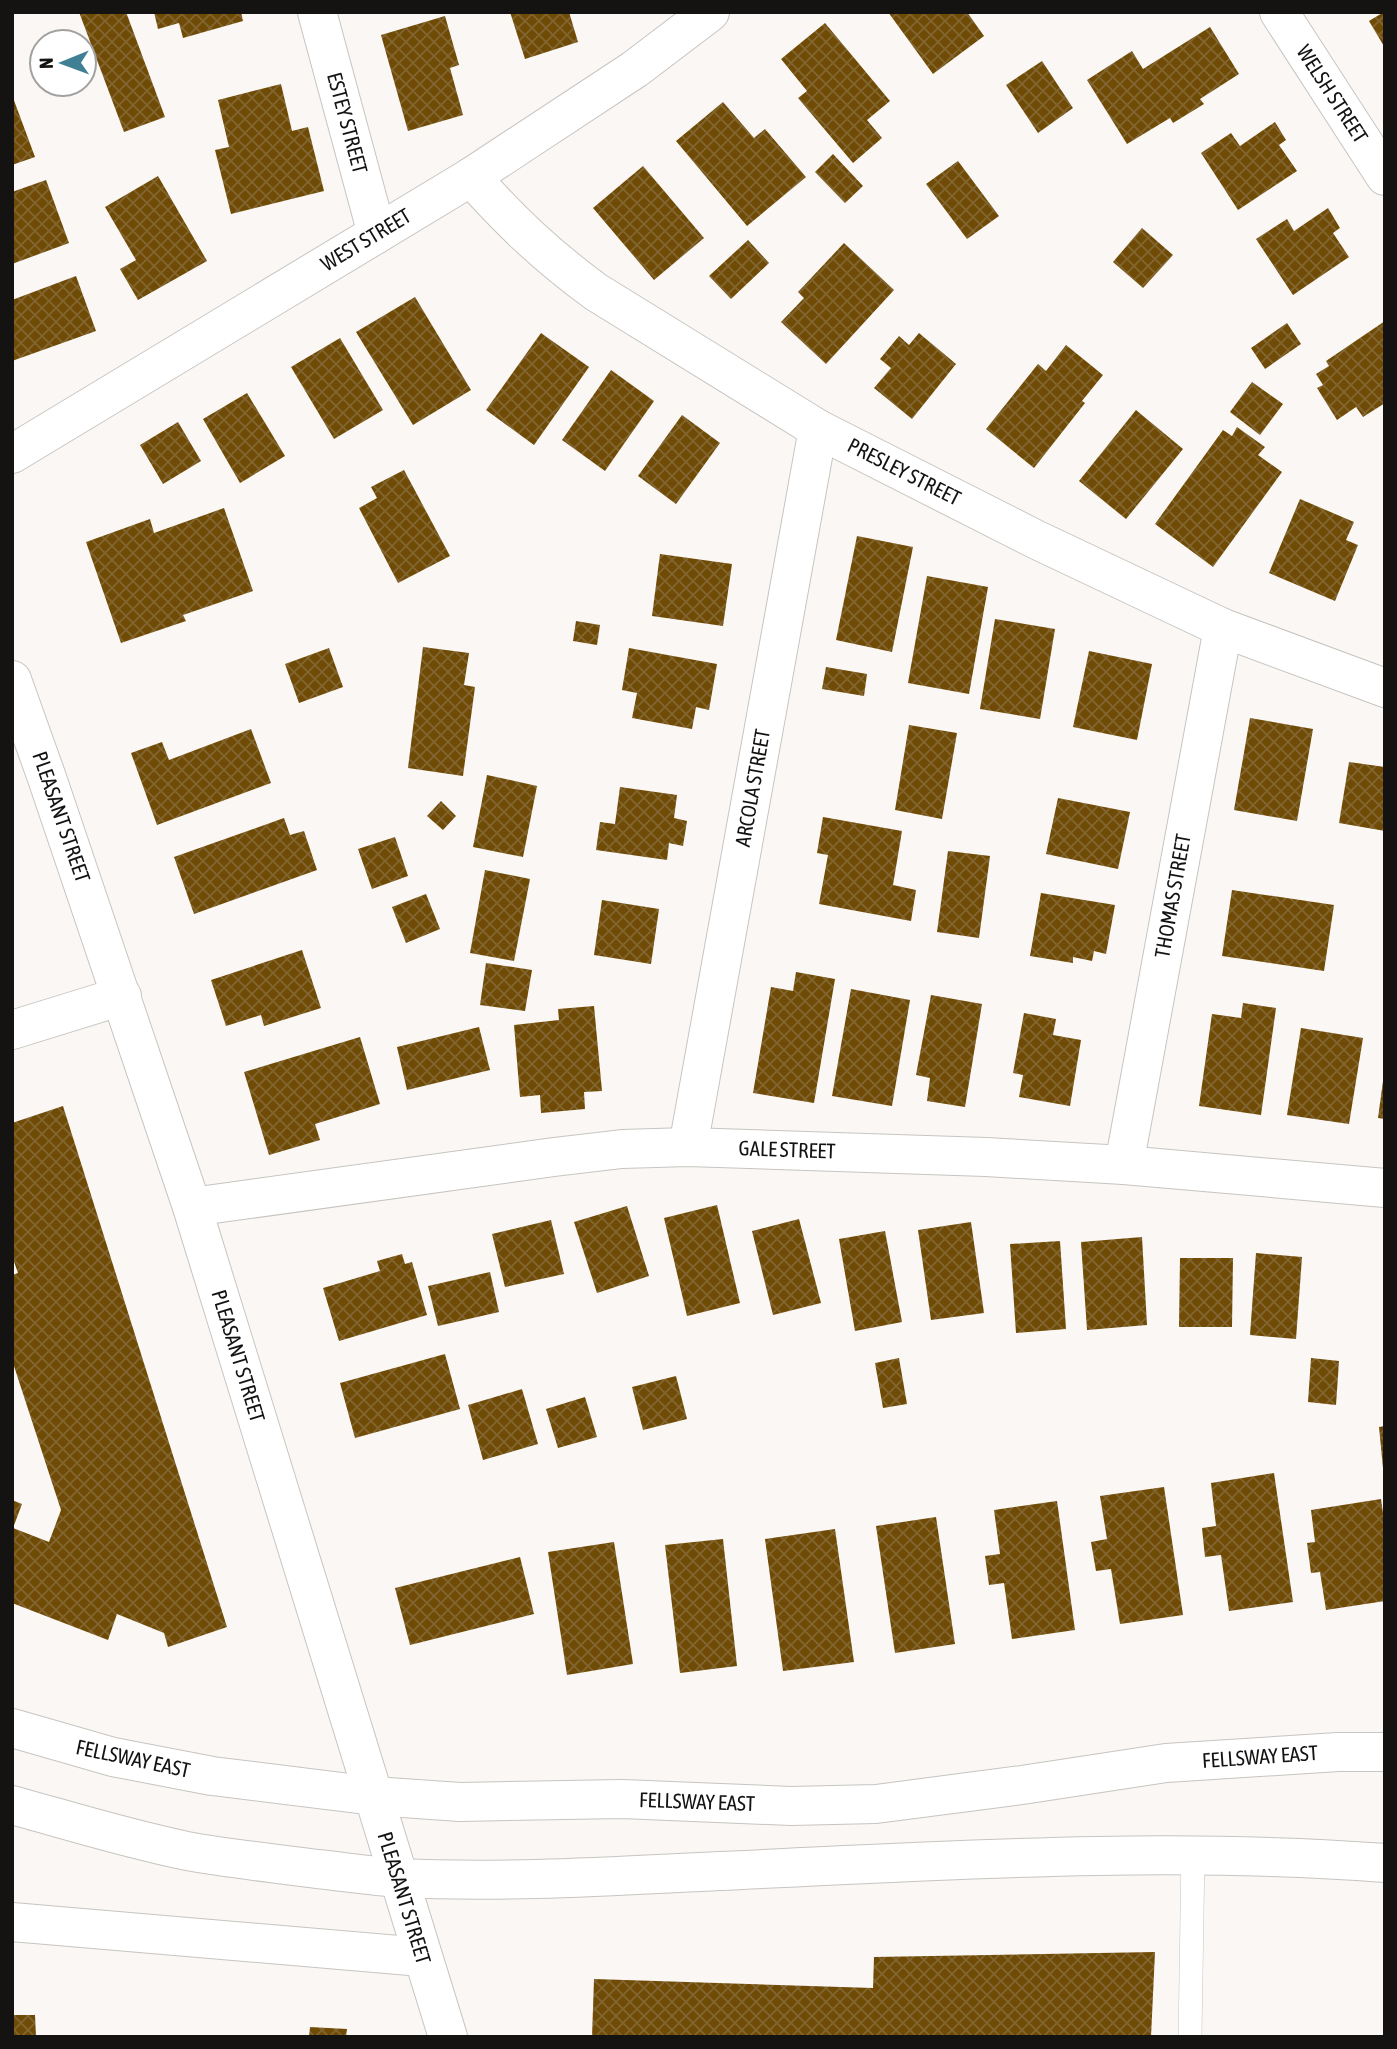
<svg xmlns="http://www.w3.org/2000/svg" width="1397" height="2049" font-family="'Asap Condensed',sans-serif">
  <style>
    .building { fill: url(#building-cross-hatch) }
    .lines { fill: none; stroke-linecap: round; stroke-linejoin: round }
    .lane-casing { stroke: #c7c5c1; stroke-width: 24 }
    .street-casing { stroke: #c7c5c1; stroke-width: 40 }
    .secondary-casing { stroke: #c7c5c1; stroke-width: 40 }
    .primary-casing { stroke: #c7c5c1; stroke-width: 40 }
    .lane { stroke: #fff; stroke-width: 23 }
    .street { stroke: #fff; stroke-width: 38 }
    .secondary { stroke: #fff; stroke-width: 38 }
    .primary { stroke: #fff; stroke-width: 38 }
    .labels { text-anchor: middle; stroke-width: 7; stroke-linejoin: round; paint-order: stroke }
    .street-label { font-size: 21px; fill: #141312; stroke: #fff }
  </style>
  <defs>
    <pattern id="building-cross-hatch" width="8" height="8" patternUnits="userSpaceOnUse" patternTransform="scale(1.75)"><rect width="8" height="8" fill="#704b06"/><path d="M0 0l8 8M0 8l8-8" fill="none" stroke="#826632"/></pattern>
  </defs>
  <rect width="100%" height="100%" fill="#faf7f4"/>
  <g class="building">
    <path d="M79 12H126L165 117 124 132Z"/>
    <path d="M154 12H241L243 21 183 38 179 23 158 29Z"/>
    <path d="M510 12H569L578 42 525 59Z"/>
    <path d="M888 12H967L984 36 933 74Z"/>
    <path d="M1384 12H1385V48L1369 21Z"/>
    <path d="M445 16 459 65 450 68 463 115 408 131 381 35Z"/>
    <path d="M825 23 890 101 867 120 882 138 853 163 798 98 807 91 781 59Z"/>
    <path d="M1210 27 1239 74 1200 99 1204 104 1173 123 1170 118 1127 144 1087 80 1132 51 1143 69Z"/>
    <path d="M1042 61 1073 108 1038 133 1006 85Z"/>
    <path d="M281 84 292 131 308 127 324 191 231 214 215 150 229 147 218 100Z"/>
    <path d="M12 95 35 157 12 165Z"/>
    <path d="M723 102 754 138 765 129 806 177 747 226 676 141Z"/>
    <path d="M1275 122 1286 140 1279 145 1297 171 1238 210 1201 153 1231 133 1240 146Z"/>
    <path d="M833 154 863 186 845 203 815 172Z"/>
    <path d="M958 161 999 216 967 239 926 184Z"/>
    <path d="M643 166 704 238 654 280 593 208Z"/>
    <path d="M158 176 207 261 138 300 120 269 136 260 105 207Z"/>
    <path d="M46 180 69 243 12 264V192Z"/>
    <path d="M1328 208 1340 228 1333 233 1349 257 1293 295 1256 239 1287 219 1294 231Z"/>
    <path d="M1142 228 1173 255 1143 288 1113 262Z"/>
    <path d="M748 240 769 263 731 299 709 276Z"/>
    <path d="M844 243 894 290 826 364 781 322 804 298 798 292Z"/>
    <path d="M76 276 96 331 12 361V300Z"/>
    <path d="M415 297 471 390 413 425 356 332Z"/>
    <path d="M1385 321V403L1363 417 1356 407 1337 420 1317 388 1323 385 1316 374 1329 366 1326 361Z"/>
    <path d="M1287 323 1301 344 1265 369 1251 348Z"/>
    <path d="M541 333 589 367 534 445 486 410Z"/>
    <path d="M919 333 956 364 912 419 874 388 891 368 880 359 899 336 909 345Z"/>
    <path d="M340 338 383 410 334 439 291 367Z"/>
    <path d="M1066 345 1103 375 1082 401 1085 403 1034 468 986 429 1038 364 1046 371Z"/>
    <path d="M611 370 654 401 605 471 562 440Z"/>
    <path d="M1252 382 1283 404 1260 435 1230 412Z"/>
    <path d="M247 393 285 456 240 483 203 419Z"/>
    <path d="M1136 410 1183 449 1126 519 1079 481Z"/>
    <path d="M682 415 720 443 676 504 638 476Z"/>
    <path d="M178 422 201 461 163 484 140 445Z"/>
    <path d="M1237 427 1265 447 1258 455 1282 472 1213 567 1155 524 1223 430 1232 436Z"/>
    <path d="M404 470 450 556 398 583 359 508 377 498 371 487Z"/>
    <path d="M1300 499 1354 522 1346 540 1358 545 1335 601 1269 573Z"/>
    <path d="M224 508 253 591 183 615 186 621 121 643 86 542 150 519 154 533Z"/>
    <path d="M857 536 913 547 892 652 836 640Z"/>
    <path d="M660 554 732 564 723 626 652 616Z"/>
    <path d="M927 576 988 587 969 694 908 683Z"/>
    <path d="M995 619 1055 629 1040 719 980 709Z"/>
    <path d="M576 621 600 625 597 645 573 641Z"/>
    <path d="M423 647 469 653 464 685 475 687 463 776 408 768Z"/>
    <path d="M329 648 343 687 299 703 285 664Z"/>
    <path d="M629 648 717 664 709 710 696 707 692 729 632 718 637 693 622 690Z"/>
    <path d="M1089 651 1152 664 1137 740 1073 727Z"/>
    <path d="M826 667 867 674 864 696 822 689Z"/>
    <path d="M1250 718 1313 729 1297 821 1234 810Z"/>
    <path d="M909 725 957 733 942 819 895 810Z"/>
    <path d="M251 729 271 783 157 825 131 753 162 742 169 760Z"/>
    <path d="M1349 762 1385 767V831L1339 823Z"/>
    <path d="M487 775 537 786 523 857 473 847Z"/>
    <path d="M620 787 677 795 674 818 687 821 683 846 669 843 667 860 596 850 600 822 615 824Z"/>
    <path d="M1058 798 1130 812 1118 869 1046 854Z"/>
    <path d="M441 801 456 816 443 830 427 816Z"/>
    <path d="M823 817 902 831 893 885 916 890 911 921 819 904 828 855 817 853Z"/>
    <path d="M284 818 290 835 304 831 317 870 194 914 174 857Z"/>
    <path d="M395 837 408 876 372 889 358 849Z"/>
    <path d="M948 851 990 856 979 938 937 932Z"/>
    <path d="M485 870 530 879 514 961 470 953Z"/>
    <path d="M1232 890 1334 905 1324 971 1222 956Z"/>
    <path d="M1041 893 1115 905 1106 954 1094 951 1092 961 1073 957V963L1030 956Z"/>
    <path d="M426 894 440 929 406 943 392 907Z"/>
    <path d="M602 900 659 909 651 964 594 955Z"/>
    <path d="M302 950 321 1008 264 1026 261 1015 226 1026 211 980Z"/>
    <path d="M486 963 532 970 525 1011 480 1005Z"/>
    <path d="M796 972 835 979 814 1103 753 1093 771 987 793 991Z"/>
    <path d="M851 989 910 1000 892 1106 832 1096Z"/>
    <path d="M931 995 982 1004 965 1107 927 1101 930 1078 916 1075Z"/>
    <path d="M1243 1003 1276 1008 1261 1115 1199 1106 1212 1014 1241 1018Z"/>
    <path d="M594 1006 602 1091 584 1092 585 1109 541 1113 540 1095 520 1097 514 1025 559 1020 558 1009Z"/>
    <path d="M1024 1013 1056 1019 1053 1035 1081 1040 1070 1106 1019 1097 1023 1075 1013 1073Z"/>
    <path d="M479 1027 490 1070 407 1090 397 1047Z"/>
    <path d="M1301 1028 1363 1038 1349 1124 1287 1115Z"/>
    <path d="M360 1037 380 1104 315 1124 320 1140 269 1155 244 1072Z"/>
    <path d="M1383 1081H1385V1119L1378 1118Z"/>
    <path d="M63 1106 227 1627 168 1647 164 1633 117 1614 108 1640 12 1603V1500L22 1504 13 1528 49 1542 61 1510 12 1360V1275L18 1273 12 1256V1123Z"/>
    <path d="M717 1205 740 1303 687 1316 664 1218Z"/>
    <path d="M627 1206 649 1276 597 1293 574 1222Z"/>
    <path d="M799 1219 821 1303 773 1315 752 1231Z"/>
    <path d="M551 1220 564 1274 505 1287 492 1234Z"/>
    <path d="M971 1222 984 1313 931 1320 918 1230Z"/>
    <path d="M885 1231 902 1322 855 1331 839 1239Z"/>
    <path d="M1142 1237 1147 1325 1087 1330 1081 1242Z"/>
    <path d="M1060 1241 1066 1329 1016 1333 1010 1244Z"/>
    <path d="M1256 1253 1302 1257 1296 1339 1250 1335Z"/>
    <path d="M402 1254 405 1264 412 1262 427 1315 339 1341 323 1288 380 1271 377 1261Z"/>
    <path d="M1180 1258H1233L1232 1327H1179Z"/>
    <path d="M490 1272 499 1312 438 1326 428 1286Z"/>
    <path d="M445 1354 460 1409 355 1438 340 1383Z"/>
    <path d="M899 1358 907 1404 883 1408 875 1363Z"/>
    <path d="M1311 1358 1339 1361 1336 1405 1308 1402Z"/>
    <path d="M676 1376 687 1419 643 1430 632 1387Z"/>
    <path d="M522 1389 538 1444 483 1460 468 1405Z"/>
    <path d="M585 1397 597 1437 558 1448 546 1409Z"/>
    <path d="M1385 1426V1468H1383L1379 1427Z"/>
    <path d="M1274 1473 1293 1602 1229 1611 1221 1555 1205 1557 1202 1528 1216 1526 1211 1483Z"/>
    <path d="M1164 1487 1183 1615 1120 1624 1111 1569 1096 1571 1091 1542 1107 1539 1100 1496Z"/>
    <path d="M1381 1499 1385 1527V1601L1326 1610 1320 1572 1311 1573 1307 1543 1315 1542 1311 1510Z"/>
    <path d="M1057 1501 1075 1630 1012 1639 1004 1583 989 1585 985 1556 1000 1554 994 1510Z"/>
    <path d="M936 1517 955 1644 895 1653 876 1526Z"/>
    <path d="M835 1529 854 1662 783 1671 765 1539Z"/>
    <path d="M723 1539 737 1666 680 1673 665 1545Z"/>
    <path d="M614 1542 633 1664 567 1675 548 1552Z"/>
    <path d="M520 1557 534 1614 410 1645 395 1588Z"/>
    <path d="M1155 1952 1151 2037H592L594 1979 873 1988 874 1957Z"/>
    <path d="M12 2015H35L36 2037H12Z"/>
    <path d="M310 2027 347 2029 346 2037H309Z"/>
  </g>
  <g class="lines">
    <defs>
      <path id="lane" d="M1190 2037 1193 1854"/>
      <g id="street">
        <path d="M317 12 377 234"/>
        <path d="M1279 12 1385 176"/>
        <path d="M471 177C511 222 547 256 596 292L818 429 1037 540 1223 628 1385 688"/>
        <path d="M12 1030 122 996"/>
        <path d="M688 1147 818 429"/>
        <path d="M1124 1165 1223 628"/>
        <path d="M192 1207 554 1157 622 1149 688 1147 986 1157 1124 1165 1385 1188"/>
        <path d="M12 1922 422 1957"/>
      </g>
      <g id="secondary">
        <path d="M12 454 471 177 635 69 710 12"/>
        <path d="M12 1728 113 1757 212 1776 374 1796 460 1802 622 1799 791 1806 876 1804 1022 1785 1166 1763 1338 1752H1385"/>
        <path d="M12 1805C70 1821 128 1839 187 1851 230 1859 274 1863 317 1869 345 1872 372 1876 400 1878 506 1883 613 1876 719 1871 941 1861 1163 1846 1385 1863"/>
      </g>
      <path id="primary" d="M12 680 47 778 192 1207 448 2037"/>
    </defs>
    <use href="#lane" class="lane-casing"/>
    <use href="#street" class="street-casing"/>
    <use href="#secondary" class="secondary-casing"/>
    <use href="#primary" class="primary-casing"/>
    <use href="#lane" class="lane"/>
    <use href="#street" class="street"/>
    <use href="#secondary" class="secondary"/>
    <use href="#primary" class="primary"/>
  </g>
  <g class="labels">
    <g class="street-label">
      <text transform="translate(1332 94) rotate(57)" y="7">WELSH STREET</text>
      <text transform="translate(347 123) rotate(75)" y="7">ESTEY STREET</text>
      <text transform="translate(366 240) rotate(-31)" y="7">WEST STREET</text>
      <text transform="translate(904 472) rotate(27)" y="7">PRESLEY STREET</text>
      <text transform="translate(753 788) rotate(-80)" y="7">ARCOLA STREET</text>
      <text transform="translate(61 817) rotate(71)" y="7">PLEASANT STREET</text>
      <text transform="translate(1173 896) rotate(-80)" y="7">THOMAS STREET</text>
      <text transform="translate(787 1150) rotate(2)" y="7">GALE STREET</text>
      <text transform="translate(238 1356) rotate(73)" y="7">PLEASANT STREET</text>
      <text transform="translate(1260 1757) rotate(-4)" y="7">FELLSWAY EAST</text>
      <text transform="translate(133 1759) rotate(12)" y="7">FELLSWAY EAST</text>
      <text transform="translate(697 1802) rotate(2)" y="7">FELLSWAY EAST</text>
      <text transform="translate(404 1898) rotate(73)" y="7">PLEASANT STREET</text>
    </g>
  </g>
  <rect width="1397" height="2049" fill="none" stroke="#141312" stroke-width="28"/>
  <g transform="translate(63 63) rotate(269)"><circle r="33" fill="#ffffff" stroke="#a1a1a0" stroke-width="2"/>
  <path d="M0-5L12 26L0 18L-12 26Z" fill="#408094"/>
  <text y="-10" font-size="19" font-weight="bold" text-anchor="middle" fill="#141312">N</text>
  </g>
</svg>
